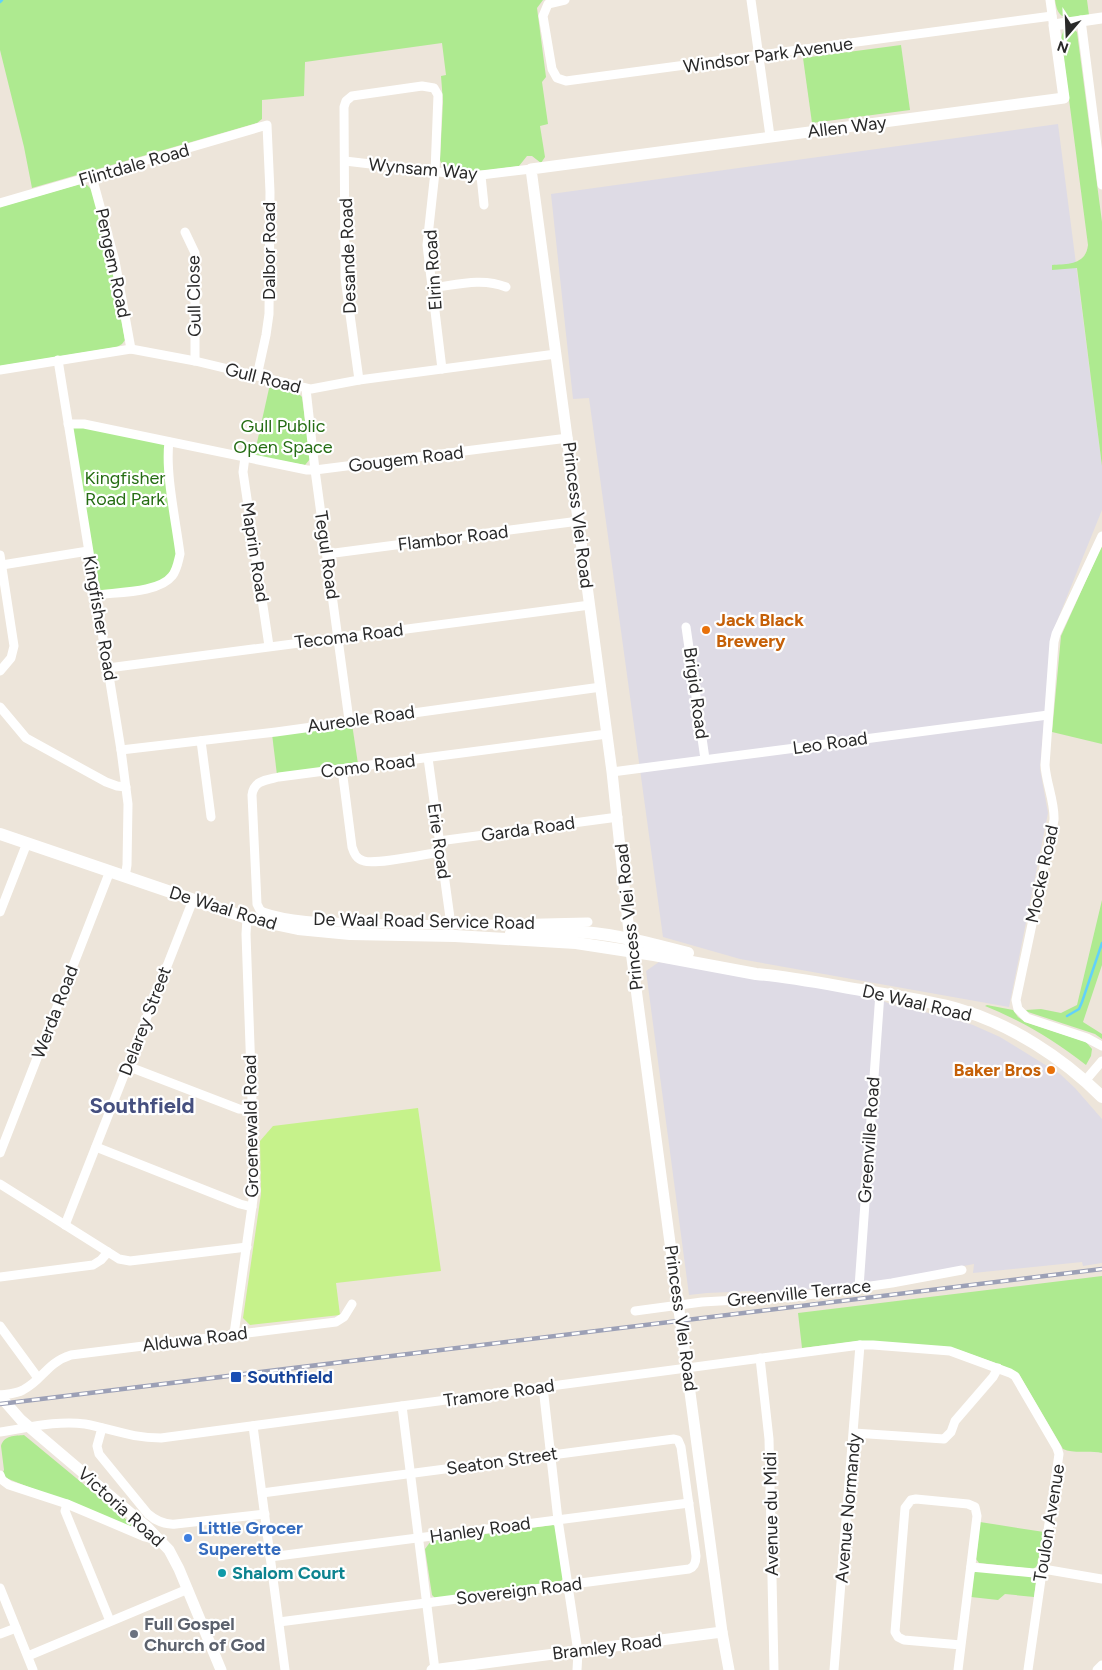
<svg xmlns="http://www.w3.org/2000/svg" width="1102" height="1670" font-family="Figtree,sans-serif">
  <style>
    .industrial { fill: #dedbe5 }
    .green { fill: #aeea90 }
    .pitch { fill: #c6f28b }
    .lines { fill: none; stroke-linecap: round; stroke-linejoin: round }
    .stream { stroke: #62d1fa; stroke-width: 2.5 }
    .minor { stroke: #fff; stroke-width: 9 }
    .tertiary { stroke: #fff; stroke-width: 11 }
    .secondary { stroke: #fff; stroke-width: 12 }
    .rail-casing { stroke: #9ca0b6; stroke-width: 4.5 }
    .rail { stroke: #fff; stroke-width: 2.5; stroke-dasharray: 8; stroke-linecap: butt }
    .food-dot { fill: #e8710a; stroke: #fff; stroke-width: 2 }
    .transit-dot { fill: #1a4fb4; stroke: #fff; stroke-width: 2 }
    .shop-dot { fill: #3f7fe0; stroke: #fff; stroke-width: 2 }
    .culture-dot { fill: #0f9aa8; stroke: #fff; stroke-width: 2 }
    .worship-dot { fill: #6b7280; stroke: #fff; stroke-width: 2 }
    .labels { text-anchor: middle; stroke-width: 4.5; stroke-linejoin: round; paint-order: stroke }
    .street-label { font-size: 18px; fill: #292929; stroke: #fff }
    .park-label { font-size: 18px; fill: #256d13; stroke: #fff }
    .food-label { font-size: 18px; font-weight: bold; fill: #c56008; stroke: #fff; text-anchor: start }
    .transit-label { font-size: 18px; font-weight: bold; fill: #164399; stroke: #fff; text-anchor: start }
    .shop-label { font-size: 18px; font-weight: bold; fill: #366cbe; stroke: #fff; text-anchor: start }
    .culture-label { font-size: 18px; font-weight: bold; fill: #0d838f; stroke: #fff; text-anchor: start }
    .worship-label { font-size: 18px; font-weight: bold; fill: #5b616d; stroke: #fff; text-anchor: start }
    .district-label { font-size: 22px; font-weight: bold; fill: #454f7f; stroke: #fff }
  </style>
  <rect width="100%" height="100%" fill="#ede5da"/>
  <g class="industrial">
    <path d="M1058 124 1102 466V510L1051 636 1040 769 1048 813 1009 1007 740 959 663 937 589 398 573 399 551 194Z"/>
    <path d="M659 962 868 995 893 1005 947 1017 973 1025 1000 1037 1060 1074 1075 1088 1102 1119V1263L1083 1266 1082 1262 973 1273 974 1264 894 1279 762 1295 753 1291 707 1293 689 1295 646 971Z"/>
  </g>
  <g class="green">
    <path d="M0 0H543L537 8 546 77 542 82 548 124 540 126 545 157 541 163 532 156H527L519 166C503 168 445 179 440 160L443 102 441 76 446 75 442 43 305 62 304 96 262 100V119L257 123 32 188 24 147 0 50Z"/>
    <path d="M1055 0H1087L1089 15C1070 17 1058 24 1055 0Z"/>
    <path d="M1071 27 1077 32 1102 222V466L1077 268 1052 270V265C1067 264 1086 265 1088 245L1061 38 1064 29Z"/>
    <path d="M901 45 910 110 812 123 803 58Z"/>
    <path d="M80 184 87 185 92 190 109 250 125 340 122 344 117 347 0 366V207Z"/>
    <path d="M270 384 295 390 302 397 310 459 305 465 254 456Z"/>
    <path d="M68 424 169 442 180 554 163 584 96 595Z"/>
    <path d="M1102 545V744L1052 732 1061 636Z"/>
    <path d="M352 724 358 764 277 775 272 734Z"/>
    <path d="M1102 900V965L1083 1022 1102 1034V1039L1095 1034 1028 1012 1026 1010 1041 1009 1061 1013 1077 1005Z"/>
    <path d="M987 1005 1013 1010 1018 1017 1025 1022 1086 1042 1092 1049 1091 1056 1086 1065C1054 1040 1022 1021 985 1006Z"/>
    <path d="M1102 1276V1453C1089 1450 1073 1454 1063 1449L1019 1374 1001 1365 959 1350 859 1341 802 1348 798 1313Z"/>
    <path d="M24 1435 133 1525V1526L129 1527 6 1478 3 1472 4 1470 1 1446C4 1435 15 1436 24 1435Z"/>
    <path d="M980 1522 1044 1532 1037 1566 1033 1569 979 1563 976 1559Z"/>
    <path d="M553 1525 555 1526 563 1579 559 1583 435 1598 432 1595 425 1549 431 1541Z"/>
    <path d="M976 1571 1032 1576 1036 1582 1034 1597 1005 1594 998 1600 971 1597 974 1573Z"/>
  </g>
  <path class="pitch" d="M418 1108 441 1271 336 1283 340 1315 250 1325 243 1318 261 1194 260 1141 273 1126Z"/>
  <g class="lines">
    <g class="stream">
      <path d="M0 2 2 0"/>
      <path d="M1067 1016 1079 1009 1082 1002 1102 943"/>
    </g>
    <g class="minor">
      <path d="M565 0 548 4 543 16 552 69 557 78 566 81 1052 16"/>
      <path d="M751 0 770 136"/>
      <path d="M1050 0 1053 22"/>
      <path d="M1081 20 1102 185"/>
      <path d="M345 161 473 176 531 169"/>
      <path d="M481 176 484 205"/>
      <path d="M92 177 115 261 131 349"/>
      <path d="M0 203 267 125 270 192 269 314 266 335 257 376"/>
      <path d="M185 232 195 253V361"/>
      <path d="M432 288C456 285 482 277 506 287"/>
      <path d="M58 360 121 750 128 804 127 865 125 877"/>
      <path d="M0 370 131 349 195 361 311 389 359 380 556 354"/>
      <path d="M359 380 345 278 344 107 346 101 352 96 422 86 434 88 438 95 435 172 427 245 442 369"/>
      <path d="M306 389 315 470 349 720"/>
      <path d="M68 424H84L307 470H315L568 438"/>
      <path d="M245 457 243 472 269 646"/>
      <path d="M1102 536 1056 634 1054 642 1045 765C1046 783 1055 802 1054 820L1016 1000 1018 1009 1027 1018 1087 1038 1102 1046"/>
      <path d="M327 554 579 521"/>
      <path d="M0 555 14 646 11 658 0 671"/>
      <path d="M2 565 88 551"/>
      <path d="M96 595C117 592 159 593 172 576 177 570 178 562 180 554 176 522 165 472 169 442"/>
      <path d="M686 627 705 759"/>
      <path d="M108 668 590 605"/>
      <path d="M0 707 26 738 106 782 117 786 126 787"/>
      <path d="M201 741 211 817"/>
      <path d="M121 750 276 732 601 687"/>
      <path d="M428 758 451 925"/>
      <path d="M342 769 352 847C354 853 356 859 364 861 375 865 426 854 441 852"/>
      <path d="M612 772 1048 715"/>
      <path d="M439 841 618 817"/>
      <path d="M0 912 27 843"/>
      <path d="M588 922C513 924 437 926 362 923 332 922 291 922 263 912L260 910 257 904 252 795C254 780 267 780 279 777L607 734"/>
      <path d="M127 1066 239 1109 253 1110"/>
      <path d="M1085 1081 1102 1061"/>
      <path d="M96 1147 240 1204 252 1207"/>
      <path d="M0 1153 110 871"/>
      <path d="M0 1184 108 1252"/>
      <path d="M65 1225 193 900"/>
      <path d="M0 1277 93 1265 101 1260 108 1252 119 1259 130 1261 247 1247"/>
      <path d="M859 1287 880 993"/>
      <path d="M635 1311 702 1302 793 1297 892 1283 962 1270"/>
      <path d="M0 1326 38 1378"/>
      <path d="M234 1334 255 1185 246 934 247 918"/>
      <path d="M760 1358 769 1439 774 1670"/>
      <path d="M543 1387 558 1520 578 1652 577 1670"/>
      <path d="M0 1395C8 1394 16 1394 23 1390 43 1380 46 1363 71 1355L336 1322 344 1317 352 1304"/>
      <path d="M402 1406 435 1670"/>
      <path d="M253 1426 285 1670"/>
      <path d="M102 1428 97 1446 99 1454 148 1514C156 1521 165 1525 176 1524L265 1514"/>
      <path d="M0 1432C27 1428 57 1420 85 1424 113 1429 130 1438 161 1438L860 1345H873L950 1351 1010 1373 1015 1376 1057 1448 1059 1454 1028 1670"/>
      <path d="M854 1433 944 1439 951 1432 955 1421 993 1377 998 1368"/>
      <path d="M0 1475 2 1480 9 1485 67 1504 145 1537 160 1541"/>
      <path d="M262 1493 674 1439 678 1440 681 1447 696 1556C696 1562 695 1567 689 1569L279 1622"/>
      <path d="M67 1504 65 1511 110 1621"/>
      <path d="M270 1557 689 1503"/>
      <path d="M971 1567 1034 1573 1049 1570 1102 1579"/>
      <path d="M0 1588 33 1670"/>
      <path d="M0 1634 16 1628"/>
      <path d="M28 1656 188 1589"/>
      <path d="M834 1670 860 1345"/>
      <path d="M958 1670 977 1516 975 1507 968 1504 916 1499 911 1500 905 1508 895 1632 898 1637 904 1640 961 1645"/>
      <path d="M1097 1670 1102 1665"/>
    </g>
    <g class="tertiary">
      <path d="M0 1396 21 1420 148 1528 169 1550 179 1569 221 1670"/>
      <path d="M432 1670 722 1632"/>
      <path d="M729 1670 722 1632 631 951 612 772 531 169 1064 98 1054 25 1102 18"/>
    </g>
    <g class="secondary">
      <path d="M0 834 247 918 298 929 350 934 455 936 576 943 654 955 756 974C791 977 826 984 861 990 893 996 926 1000 958 1009 1011 1024 1063 1058 1102 1097"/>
      <path d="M511 933C535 931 559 930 583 932 619 935 654 944 688 953"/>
    </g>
    <defs>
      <path id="rail" d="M0 1404 1102 1269"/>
    </defs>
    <use href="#rail" class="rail-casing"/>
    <use href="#rail" class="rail"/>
  </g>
  <g class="food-dot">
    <circle cx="706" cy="630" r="5"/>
    <circle cx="1051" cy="1070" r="5"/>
  </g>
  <rect class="transit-dot" x="230" y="1371" width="12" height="12" rx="2.5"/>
  <circle class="shop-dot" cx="188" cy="1538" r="5"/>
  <circle class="culture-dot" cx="222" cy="1573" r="5"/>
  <circle class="worship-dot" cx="134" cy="1634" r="5"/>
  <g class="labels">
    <g class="street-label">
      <text transform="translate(768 55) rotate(-8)" y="6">Windsor Park Avenue</text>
      <text transform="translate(847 127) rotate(-7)" y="6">Allen Way</text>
      <text transform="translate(134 165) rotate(-16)" y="6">Flintdale Road</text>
      <text transform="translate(423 169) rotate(5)" y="6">Wynsam Way</text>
      <text transform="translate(269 251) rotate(-90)" y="6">Dalbor Road</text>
      <text transform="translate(348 256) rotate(-92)" y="6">Desande Road</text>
      <text transform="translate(113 263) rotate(78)" y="6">Pengem Road</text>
      <text transform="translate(433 270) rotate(-94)" y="6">Elrin Road</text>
      <text transform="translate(194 296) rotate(-91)" y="6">Gull Close</text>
      <text transform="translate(263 378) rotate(14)" y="6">Gull Road</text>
      <text transform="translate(406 459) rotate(-7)" y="6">Gougem Road</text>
      <text transform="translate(578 515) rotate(83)" y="6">Princess Vlei Road</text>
      <text transform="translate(453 538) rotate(-7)" y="6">Flambor Road</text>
      <text transform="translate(255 552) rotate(81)" y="6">Maprin Road</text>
      <text transform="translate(327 555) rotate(82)" y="6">Tegul Road</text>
      <text transform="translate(100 618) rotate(80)" y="6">Kingfisher Road</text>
      <text transform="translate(349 636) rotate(-7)" y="6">Tecoma Road</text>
      <text transform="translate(696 693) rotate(82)" y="6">Brigid Road</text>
      <text transform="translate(361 719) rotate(-8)" y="6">Aureole Road</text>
      <text transform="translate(830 743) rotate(-8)" y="6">Leo Road</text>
      <text transform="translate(368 766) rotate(-7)" y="6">Como Road</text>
      <text transform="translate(528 829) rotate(-8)" y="6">Garda Road</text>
      <text transform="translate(439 841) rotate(82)" y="6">Erie Road</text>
      <text transform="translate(1042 874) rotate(-78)" y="6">Mocke Road</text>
      <text transform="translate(223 908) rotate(17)" y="6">De Waal Road</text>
      <text transform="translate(629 917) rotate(-96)" y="6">Princess Vlei Road</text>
      <text transform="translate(424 921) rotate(1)" y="6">De Waal Road Service Road</text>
      <text transform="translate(917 1003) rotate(13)" y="6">De Waal Road</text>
      <text transform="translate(55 1012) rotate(-69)" y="6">Werda Road</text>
      <text transform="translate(145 1021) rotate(-69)" y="6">Delarey Street</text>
      <text transform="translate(251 1126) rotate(-91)" y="6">Groenewald Road</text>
      <text transform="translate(869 1140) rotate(-86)" y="6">Greenville Road</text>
      <text transform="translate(799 1293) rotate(-6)" y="6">Greenville Terrace</text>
      <text transform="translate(681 1318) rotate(82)" y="6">Princess Vlei Road</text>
      <text transform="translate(195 1339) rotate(-7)" y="6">Alduwa Road</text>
      <text transform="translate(499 1393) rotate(-8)" y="6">Tramore Road</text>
      <text transform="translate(502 1461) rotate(-8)" y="6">Seaton Street</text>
      <text transform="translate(121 1507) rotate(42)" y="6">Victoria Road</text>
      <text transform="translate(848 1508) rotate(-85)" y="6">Avenue Normandy</text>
      <text transform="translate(771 1514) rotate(-91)" y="6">Avenue du Midi</text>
      <text transform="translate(1049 1523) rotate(-81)" y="6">Toulon Avenue</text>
      <text transform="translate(480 1530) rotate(-8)" y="6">Hanley Road</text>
      <text transform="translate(519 1591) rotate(-7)" y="6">Sovereign Road</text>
      <text transform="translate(607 1647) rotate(-7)" y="6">Bramley Road</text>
    </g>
    <g class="park-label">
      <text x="283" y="432">Gull Public<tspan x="283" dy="21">Open Space</tspan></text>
      <text x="125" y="484">Kingfisher<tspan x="125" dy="21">Road Park</tspan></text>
    </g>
    <g class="food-label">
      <text x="716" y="626">Jack Black<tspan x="716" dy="21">Brewery</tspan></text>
      <text x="1041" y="1076" text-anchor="end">Baker Bros</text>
    </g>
    <g class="transit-label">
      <text x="247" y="1383">Southfield</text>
    </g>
    <g class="shop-label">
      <text x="198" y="1534">Little Grocer<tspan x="198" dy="21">Superette</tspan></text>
    </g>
    <g class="culture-label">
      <text x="232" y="1579">Shalom Court</text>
    </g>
    <g class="worship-label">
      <text x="144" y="1630">Full Gospel<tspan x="144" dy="21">Church of God</tspan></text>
    </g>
    <g class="district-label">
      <text x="142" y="1113">Southfield</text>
    </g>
  </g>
  <g transform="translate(1067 35) rotate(199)" stroke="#ffffff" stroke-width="4" paint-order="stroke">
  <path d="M0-4L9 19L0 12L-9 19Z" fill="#292929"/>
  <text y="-8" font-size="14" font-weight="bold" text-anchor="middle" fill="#292929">N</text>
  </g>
</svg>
